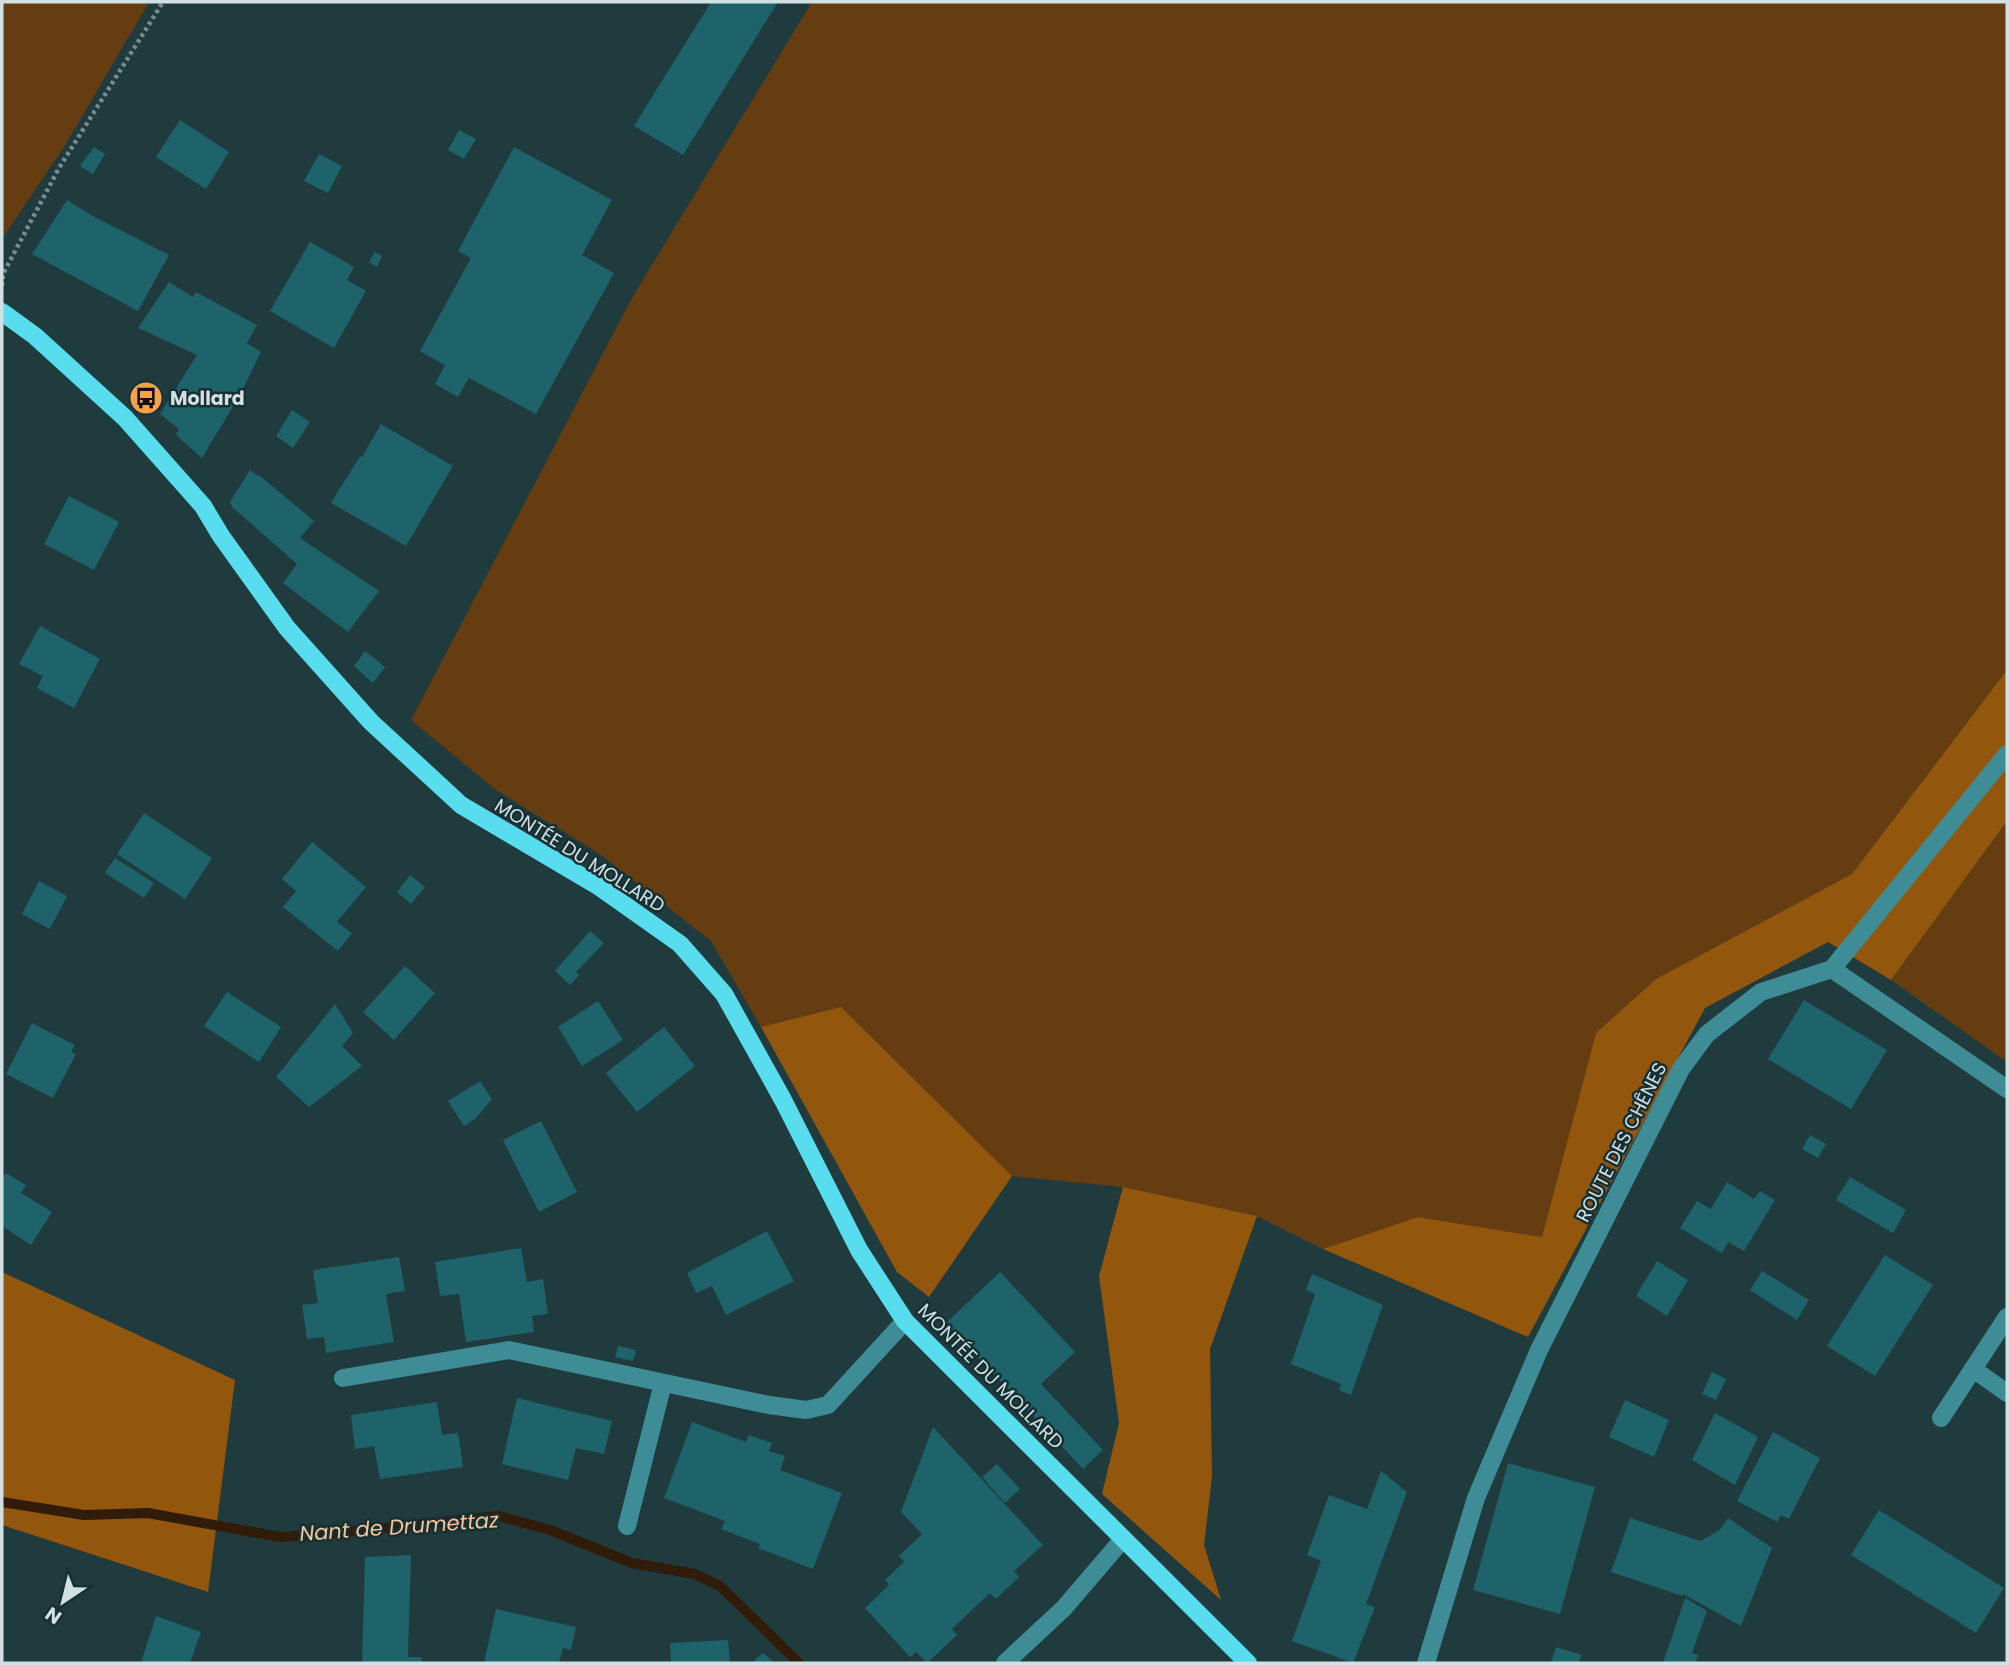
<svg xmlns="http://www.w3.org/2000/svg" width="2009" height="1665" font-family="Poppins,sans-serif">
  <style>
    .green { fill: #663d10 }
    .forest { fill: #93560d }
    .lines { fill: none; stroke-linecap: round; stroke-linejoin: round }
    .stream { stroke: #301c08; stroke-width: 10 }
    .building { fill: #1e626a }
    .path { stroke: #788d8f; stroke-width: 4.5; stroke-dasharray: 3.5 3.5; stroke-linecap: butt }
    .minor { stroke: #3e8c96; stroke-width: 18 }
    .major { stroke: #57dded; stroke-width: 18 }
    .labels { text-anchor: middle; stroke-width: 5; stroke-linejoin: round; paint-order: stroke }
    .poi-label { font-size: 19px; font-weight: bold; fill: #d1e0e2; stroke: #163034; text-anchor: start }
    .street-label { font-size: 19px; fill: #d1e0e2; stroke: #163034 }
    .water-label { font-size: 21px; font-style: italic; fill: #f9c596; stroke: #163034 }
  </style>
  <rect width="100%" height="100%" fill="#203b3e"/>
  <g class="green">
    <path d="M2 2H149L64 147 2 239Z"/>
    <path d="M812 2H2007V670L1852 874 1656 979 1596 1033 1542 1237 1418 1217 1323 1249 1257 1216 1123 1187 1012 1176 841 1007 761 1027 711 941 600 854 496 790 411 720 633 296Z"/>
    <path d="M2007 821V1062L1891 980Z"/>
  </g>
  <g class="forest">
    <path d="M2007 670V821L1891 980 1828 942 1705 1008 1528 1337 1323 1249 1418 1217 1542 1237 1596 1033 1656 979 1852 874Z"/>
    <path d="M841 1007 1012 1176 929 1297 897 1272 761 1027Z"/>
    <path d="M1123 1187 1257 1216 1210 1349 1212 1477 1204 1545 1221 1600 1102 1494 1119 1423 1099 1276Z"/>
    <path d="M2 1272 235 1380 208 1592 2 1525Z"/>
  </g>
  <g class="lines">
    <path class="stream" d="M2 1502 84 1515 148 1513 280 1537 324 1534 499 1516 550 1530 632 1563 695 1574 720 1586 799 1663"/>
  </g>
  <g class="building">
    <path d="M711 2H778L683 155 634 126Z"/>
    <path d="M180 120 229 152 206 189 156 157Z"/>
    <path d="M459 130 476 139 464 159 448 150Z"/>
    <path d="M94 147 105 154 93 174 80 166Z"/>
    <path d="M514 147 612 200 582 255 614 273 536 414 469 378 458 397 435 384 445 365 420 351 471 258 458 251Z"/>
    <path d="M319 154 342 166 328 193 304 181Z"/>
    <path d="M67 200 91 215 169 255 138 311 32 254Z"/>
    <path d="M310 242 354 267 347 280 366 291 334 348 270 311Z"/>
    <path d="M375 252 382 256 377 267 369 262Z"/>
    <path d="M169 282 193 297 196 292 257 325 247 343 261 352 241 393 202 458 176 435 179 429 160 414 197 355 138 328Z"/>
    <path d="M292 410 310 422 293 448 276 436Z"/>
    <path d="M381 424 453 466 406 546 331 503 360 456 362 457Z"/>
    <path d="M250 470 258 476 259 475 314 521 300 538 379 591 348 632 283 583 297 564 232 507 230 502Z"/>
    <path d="M69 496 119 522 94 570 44 544Z"/>
    <path d="M40 626 100 659 74 708 37 688 43 676 19 664Z"/>
    <path d="M365 651 385 667 373 683 354 666Z"/>
    <path d="M144 813 212 858 185 899 117 854Z"/>
    <path d="M312 842 366 887 337 922 352 933 338 951 283 907 296 891 282 879Z"/>
    <path d="M115 858 154 883 144 898 105 873Z"/>
    <path d="M410 875 425 887 411 904 397 892Z"/>
    <path d="M39 881 67 896 50 929 22 914Z"/>
    <path d="M590 931 604 943 576 972 579 975 570 985 555 971Z"/>
    <path d="M405 966 435 993 394 1040 363 1012Z"/>
    <path d="M227 992 281 1027 259 1062 204 1026Z"/>
    <path d="M1804 1000 1887 1050 1851 1109 1768 1059Z"/>
    <path d="M598 1001 623 1040 582 1066 558 1027Z"/>
    <path d="M335 1004 353 1033 342 1046 362 1066 309 1107 276 1077Z"/>
    <path d="M32 1023 75 1045 71 1052 76 1054 53 1098 6 1074Z"/>
    <path d="M664 1027 695 1066 637 1112 606 1073Z"/>
    <path d="M480 1081 492 1099 476 1118 464 1126 448 1101Z"/>
    <path d="M541 1121 577 1192 539 1212 503 1140Z"/>
    <path d="M1810 1135 1826 1144 1818 1158 1802 1149Z"/>
    <path d="M6 1173 26 1185 21 1193 52 1212 31 1245 2 1226V1178Z"/>
    <path d="M1850 1177 1906 1210 1893 1233 1836 1200Z"/>
    <path d="M1727 1182 1754 1199 1760 1191 1775 1200 1744 1251 1728 1242 1722 1253 1680 1228 1697 1201 1711 1209Z"/>
    <path d="M767 1231 794 1281 726 1315 712 1286 696 1293 687 1273Z"/>
    <path d="M521 1248 527 1282 543 1279 548 1314 532 1316 534 1332 466 1342 459 1294 440 1296 435 1262Z"/>
    <path d="M1885 1255 1933 1285 1875 1376 1827 1346Z"/>
    <path d="M399 1257 405 1291 386 1294 394 1342 326 1353 324 1337 307 1339 302 1305 318 1303 313 1270Z"/>
    <path d="M1657 1261 1688 1280 1667 1316 1636 1296Z"/>
    <path d="M1762 1271 1809 1300 1797 1320 1750 1290Z"/>
    <path d="M1000 1272 1075 1352 1041 1384 1103 1450 1083 1469 946 1323Z"/>
    <path d="M1312 1274 1383 1305 1351 1395 1339 1390 1341 1384 1291 1364 1315 1294 1306 1290Z"/>
    <path d="M618 1346 636 1350 633 1361 615 1357Z"/>
    <path d="M1712 1372 1726 1379 1716 1400 1702 1394Z"/>
    <path d="M517 1398 612 1421 604 1454 576 1448 568 1480 502 1464Z"/>
    <path d="M1625 1400 1669 1420 1654 1457 1609 1437Z"/>
    <path d="M437 1402 442 1435 458 1433 463 1467 380 1479 374 1446 355 1449 351 1415Z"/>
    <path d="M1715 1413 1758 1437 1735 1485 1692 1460Z"/>
    <path d="M692 1422 746 1442 749 1435 772 1443 769 1451 785 1456 780 1470 842 1493 813 1569 758 1548 760 1544 721 1529 725 1521 664 1498Z"/>
    <path d="M933 1427 1043 1545 1014 1571 1019 1577 996 1599 990 1593 952 1629 957 1635 927 1663 916 1652 910 1657 865 1608 889 1585 885 1580 904 1562 899 1556 922 1534 901 1512Z"/>
    <path d="M1773 1432 1820 1458 1789 1519 1781 1515 1777 1522 1737 1501Z"/>
    <path d="M1508 1463 1595 1487 1560 1614 1473 1590Z"/>
    <path d="M997 1464 1020 1489 1005 1503 982 1477Z"/>
    <path d="M1381 1471 1407 1492 1366 1604 1375 1607 1353 1663 1292 1641 1321 1561 1307 1555 1329 1495 1367 1509Z"/>
    <path d="M1879 1510 2004 1588 1976 1633 1851 1555Z"/>
    <path d="M1630 1518 1700 1541 1720 1530 1728 1518 1772 1548 1741 1626 1683 1594 1682 1596 1611 1572Z"/>
    <path d="M411 1555 408 1657H422L421 1663H362L365 1557Z"/>
    <path d="M1685 1598 1707 1611 1692 1653 1698 1655 1695 1663H1663Z"/>
    <path d="M496 1609 576 1627 571 1650 563 1648 559 1663H484Z"/>
    <path d="M156 1616 201 1632 190 1663H141Z"/>
    <path d="M728 1640 730 1663H671L670 1643Z"/>
    <path d="M1556 1647 1582 1655 1578 1663H1551Z"/>
    <path d="M763 1653 775 1663H751Z"/>
  </g>
  <g class="lines">
    <path class="path" d="M2 286 3 274 59 168 163 2"/>
    <g class="minor">
      <path d="M1832 969 2007 1089"/>
      <path d="M1973 1369 2007 1393"/>
      <path d="M343 1378 509 1350 769 1405 806 1410 828 1405 905 1321"/>
      <path d="M1941 1418 2007 1317"/>
      <path d="M627 1526 663 1383"/>
      <path d="M1005 1663 1064 1608 1123 1539"/>
      <path d="M1426 1663 1476 1498 1539 1350 1681 1069 1707 1034 1761 992 1832 969 2007 754"/>
    </g>
    <path class="major" d="M2 312 35 336 125 418 203 506 221 536 287 628 371 722 461 805 598 886 680 944 724 994 783 1100 859 1250 905 1321 1248 1663"/>
  </g>
  <defs>
    <symbol id="bus-disc" viewBox="-11 -11 22 22"><circle r="9.5" fill="#f7a14a" stroke="#163034"/><path d="M-5-6H5V4H4V6H2V4H-2V6H-4V4H-5ZM-3.5-4V0h7V-4ZM-3.5 1.2v1.5H-2V1.2ZM2 1.2v1.5H3.5V1.2Z" fill="#111"/></symbol>
  </defs>
  <g fill-rule="evenodd">
    <use href="#bus-disc" x="127" y="379" width="38" height="38"/>
  </g>
  <g class="labels">
    <g class="poi-label">
      <text x="170" y="405">Mollard</text>
    </g>
    <g class="street-label">
      <text transform="translate(580 855) rotate(32)" y="7">MONTÉE DU MOLLARD</text>
      <text transform="translate(1621 1142) rotate(-63)" y="7">ROUTE DES CHÊNES</text>
      <text transform="translate(991 1376) rotate(45)" y="7">MONTÉE DU MOLLARD</text>
    </g>
    <g class="water-label">
      <text transform="translate(399 1527) rotate(-4)" y="7">Nant de Drumettaz</text>
    </g>
  </g>
  <rect width="2009" height="1665" fill="none" stroke="#d1e0e2" stroke-width="7"/>
  <g transform="translate(63 1602) rotate(215)" stroke="#163034" stroke-width="5" paint-order="stroke">
  <path d="M0-5L12 26L0 18L-12 26Z" fill="#d1e0e2"/>
  <text y="-10" font-size="19" font-weight="bold" text-anchor="middle" fill="#d1e0e2">N</text>
  </g>
</svg>
